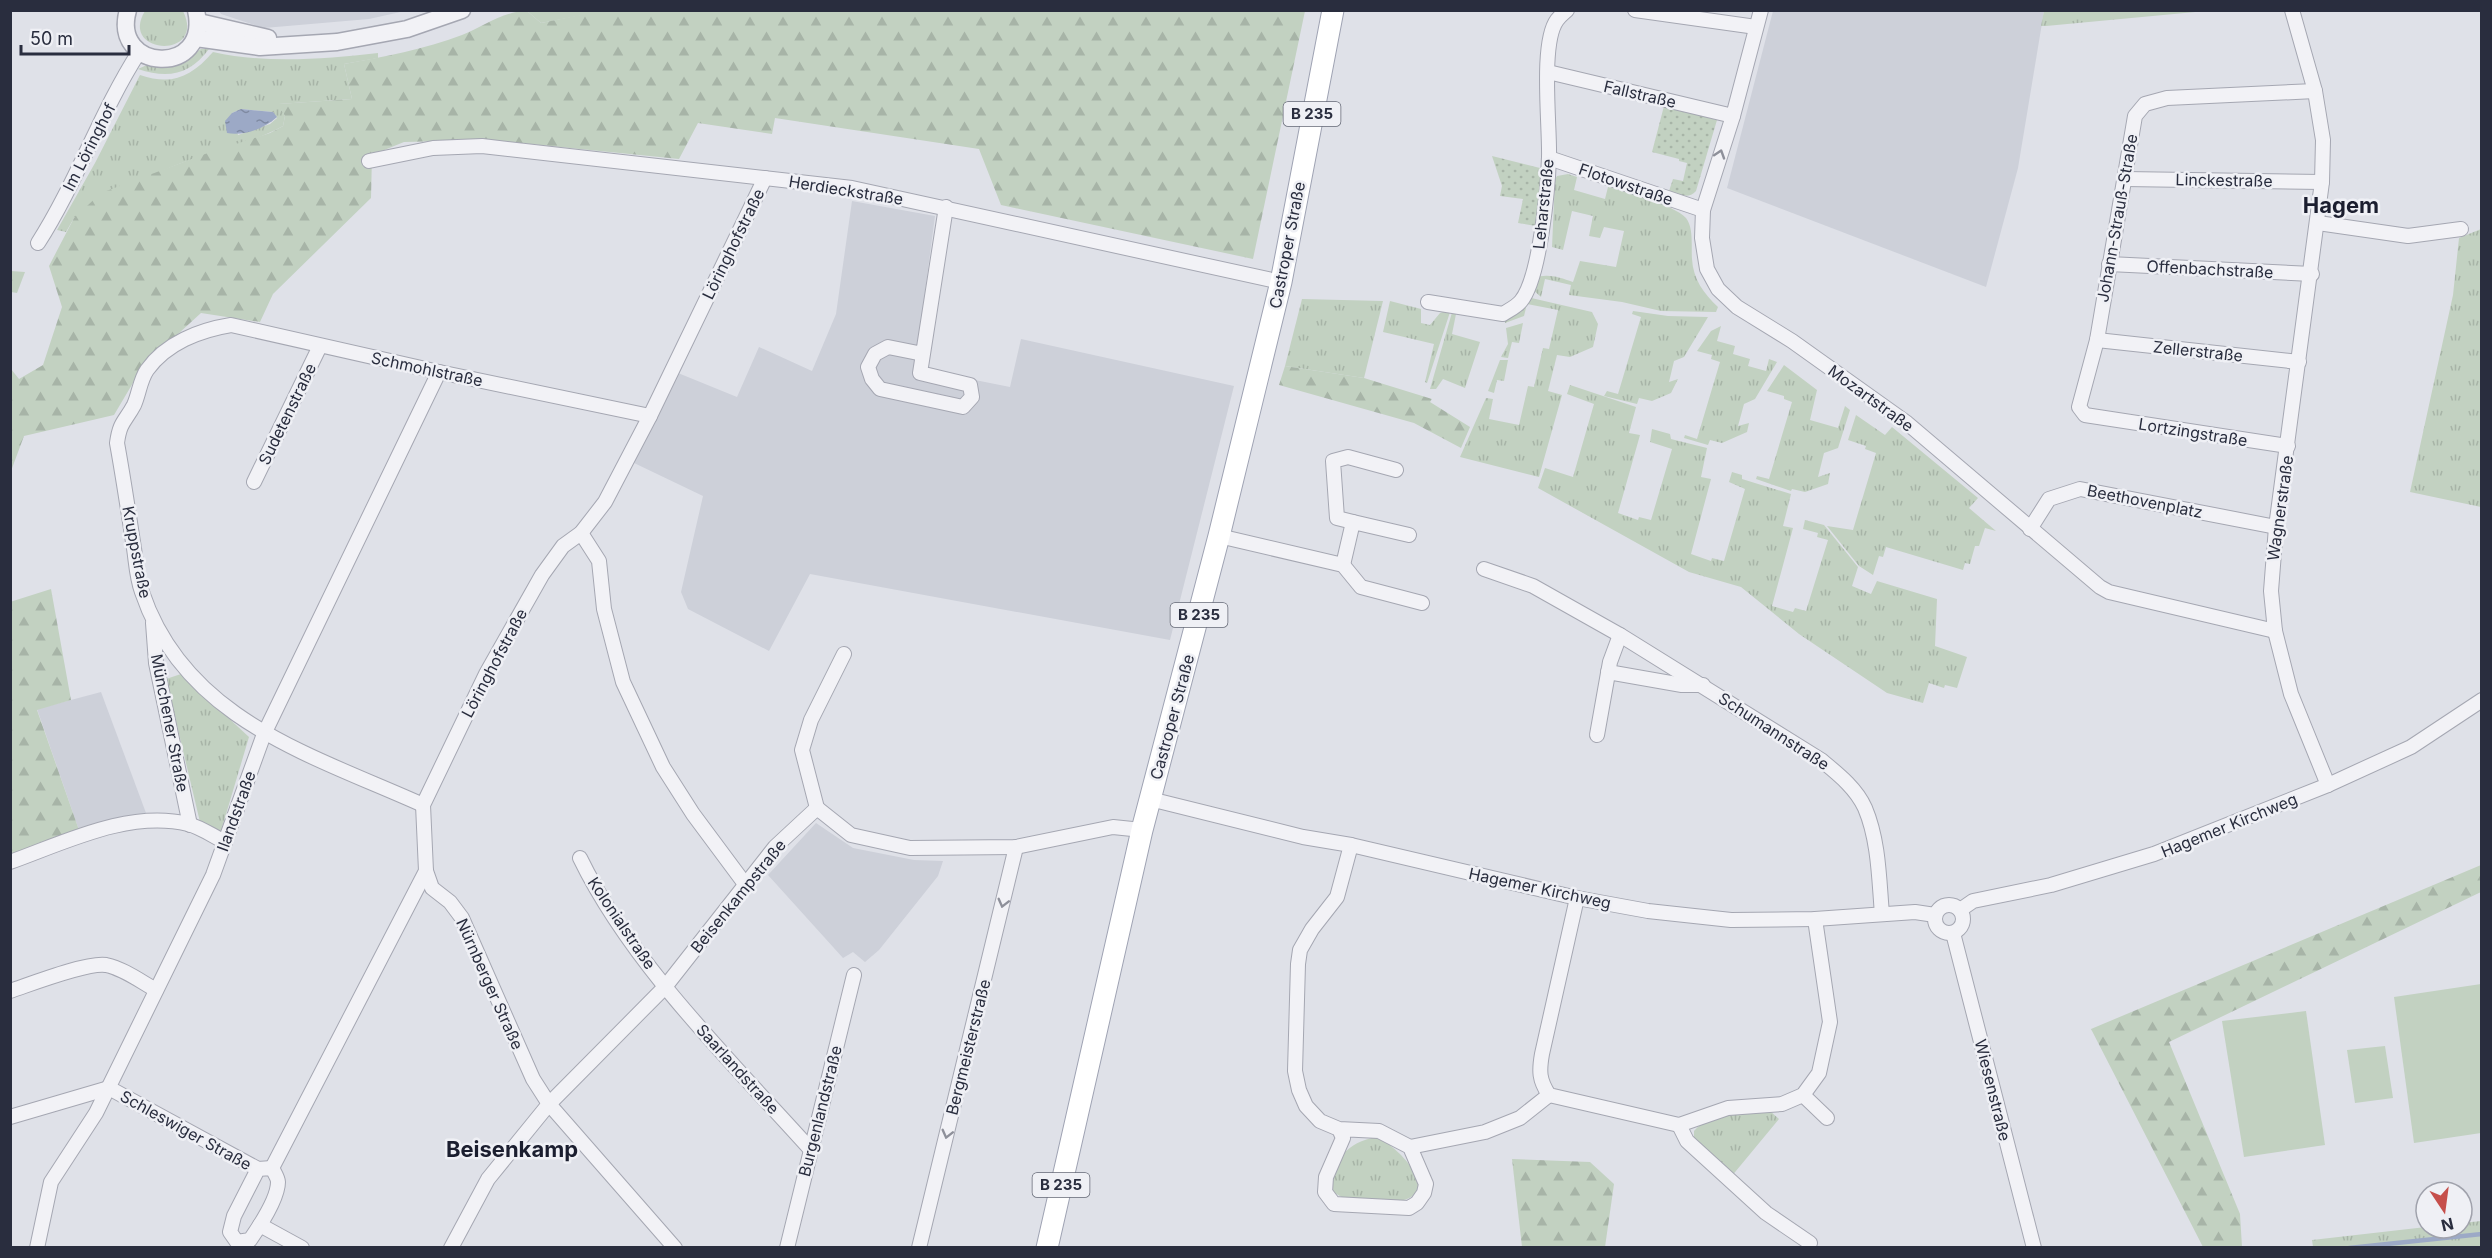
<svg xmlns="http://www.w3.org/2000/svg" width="2492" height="1258" font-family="Inter,sans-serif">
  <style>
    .built { fill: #cdd0d9 }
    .grass { fill: url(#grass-tufts); fill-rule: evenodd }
    .forest { fill: url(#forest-firs) }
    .garden { fill: url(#garden-dots) }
    .pitch { fill: #c2d1c1 }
    .water { fill: url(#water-ripples) }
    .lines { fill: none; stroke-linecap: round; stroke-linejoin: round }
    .stream { stroke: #9ca9c6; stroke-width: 4.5 }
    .minor-casing { stroke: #a5a7b2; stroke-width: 16 }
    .tertiary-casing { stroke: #a5a7b2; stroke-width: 19 }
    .primary-casing { stroke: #9fa3b3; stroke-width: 23 }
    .minor { stroke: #f2f2f6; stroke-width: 14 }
    .tertiary { stroke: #f2f2f6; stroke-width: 16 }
    .primary { stroke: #fff; stroke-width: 21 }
    .oneway { stroke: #8e909a }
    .labels { text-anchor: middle; stroke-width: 5; stroke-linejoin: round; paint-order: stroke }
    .shield { fill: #eff0f5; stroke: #646875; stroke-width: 1.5 }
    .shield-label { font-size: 15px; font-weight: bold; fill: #292d3e }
    .street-label { font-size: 16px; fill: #292d3e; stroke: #eff0f5 }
    .district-label { font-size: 22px; font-weight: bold; fill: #1b1e2f; stroke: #eff0f5 }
  </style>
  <defs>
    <pattern id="grass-tufts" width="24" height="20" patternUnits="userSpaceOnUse" patternTransform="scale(1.5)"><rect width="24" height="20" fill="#c2d1c1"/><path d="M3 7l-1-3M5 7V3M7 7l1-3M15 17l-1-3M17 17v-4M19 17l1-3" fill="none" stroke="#a7b4a7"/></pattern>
    <pattern id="forest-firs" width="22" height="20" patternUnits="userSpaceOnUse" patternTransform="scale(1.5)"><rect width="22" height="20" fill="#c2d1c1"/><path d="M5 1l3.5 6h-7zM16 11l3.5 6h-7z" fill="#a7b4a7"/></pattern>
    <pattern id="garden-dots" width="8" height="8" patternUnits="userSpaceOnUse" patternTransform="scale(1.5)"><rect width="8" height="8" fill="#c2d1c1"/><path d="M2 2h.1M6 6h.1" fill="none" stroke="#a7b4a7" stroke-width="1.8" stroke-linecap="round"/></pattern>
    <pattern id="water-ripples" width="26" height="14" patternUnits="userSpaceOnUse" patternTransform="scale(1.5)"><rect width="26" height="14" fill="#9ca9c6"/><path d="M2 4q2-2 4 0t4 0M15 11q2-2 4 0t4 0" fill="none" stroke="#7f8aa2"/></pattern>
  </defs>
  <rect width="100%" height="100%" fill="#dfe1e8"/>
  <g class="built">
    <path d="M219 11H405L369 19 264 28 221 14Z"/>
    <path d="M1773 11H2044L2018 168 1986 287 1727 188Z"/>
    <path d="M852 201 935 216 915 368 1010 387 1021 339 1234 386 1170 640 810 574 769 651 688 609 681 592 703 496 632 462 678 373 737 397 759 347 812 371 836 314Z"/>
    <path d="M101 692 146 813 80 833 37 709Z"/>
    <path d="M816 823 853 848 914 860 943 861 938 876 879 950 865 962 853 952 843 958 768 875Z"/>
  </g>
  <g class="grass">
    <path d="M145 11H183C207 60 118 55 145 11Z"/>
    <path d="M527 11H605L541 23Z"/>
    <path d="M2044 11V10L2206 11 2046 26H2041Z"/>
    <path d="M201 49H209C190 75 168 79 138 69L149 64C172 72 183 60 201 49Z"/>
    <path d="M213 52C267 64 323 59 378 53V58L344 64 352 99 279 104 285 116 283 126C248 145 206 153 169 168 136 181 105 201 74 218L66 232 57 230 95 163 140 75C172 86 191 77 213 52ZM241 109 273 112 277 118 270 124 238 135 232 113Z"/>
    <path d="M1568 174 1577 177 1574 190 1605 199 1608 187C1626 191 1674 205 1686 218 1694 228 1691 247 1692 259 1693 279 1704 294 1718 307L1716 312 1661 311 1622 302 1569 295 1571 285 1545 279 1541 297 1531 288 1533 278C1548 273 1559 277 1573 282L1580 261 1616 267 1624 231 1604 227 1600 238 1589 236 1593 216 1572 211 1563 250 1552 247 1555 179 1557 176Z"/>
    <path d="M2481 229H2482L2481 507 2410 492 2453 295 2459 238Z"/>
    <path d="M1527 297 1592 312 1598 324 1593 347 1570 357 1557 355 1548 391 1562 395 1539 477 1460 457 1486 398 1493 399 1489 419 1519 425 1528 386 1534 387 1543 348 1549 349 1558 310 1527 304 1524 316 1505 323V319Z"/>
    <path d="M1302 299 1383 301 1364 378 1285 366Z"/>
    <path d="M1390 301 1421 309V323L1430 325 1440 313 1451 309 1427 383 1425 382 1434 344 1383 332Z"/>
    <path d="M1453 309H1457L1452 334 1480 342 1465 388 1443 379 1436 389H1430Z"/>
    <path d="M1633 311 1668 316 1708 317 1684 357 1674 361 1669 382 1678 379 1671 393 1652 401 1639 398 1637 404 1604 396 1607 391 1618 394 1641 317 1632 314Z"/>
    <path d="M1523 323 1519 343 1512 342 1508 358 1501 357 1508 344 1506 328Z"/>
    <path d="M1721 326 1717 341 1735 346 1733 354 1750 359 1748 366 1766 371 1769 359 1777 362 1755 399 1744 404 1738 426 1749 423 1747 432 1722 443 1710 440 1708 445 1684 438 1685 435 1697 439 1720 362 1711 359 1712 355 1697 351 1711 331Z"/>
    <path d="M1500 360H1508L1504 381 1497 380 1494 393 1488 391Z"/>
    <path d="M1784 365 1817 390 1810 420 1838 428 1845 406 1850 410 1838 448 1824 453 1818 477 1830 473 1828 484 1805 492 1792 489 1791 491 1756 479 1757 476 1769 479 1792 402 1784 399V396L1767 391Z"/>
    <path d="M1570 385 1636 407 1629 433 1640 435 1618 513 1638 520 1639 517 1651 520 1672 449 1650 442 1652 429 1670 434 1671 439 1707 448 1701 477 1711 479 1691 554 1711 561 1712 558 1724 561 1745 489 1729 482 1732 472 1742 475V479L1791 494 1783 526 1793 528 1772 606 1793 612 1795 608 1806 611 1828 540 1817 537 1818 533 1803 529 1805 520 1824 525 1858 567 1852 586 1871 594 1877 581 1937 599 1935 646 1967 657 1957 688 1945 685 1944 688 1929 683 1923 703 1887 693 1799 634 1741 587 1689 572 1538 488 1545 468 1573 477 1594 404 1567 394Z"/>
    <path d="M1856 415 1885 435 1892 427 1978 498 1969 508 1996 531 1985 528 1979 546H1975L1970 564 1965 563 1963 570 1886 547 1883 557 1879 556 1873 575 1859 566 1827 526 1853 530 1876 453 1865 449 1866 446 1848 440Z"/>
    <path d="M181 674 249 737 221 831 200 822 166 679Z"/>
    <path d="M1770 1111 1779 1119 1731 1177 1694 1142V1131C1711 1111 1746 1113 1770 1111Z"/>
    <path d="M1377 1137C1392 1143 1440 1186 1407 1199 1392 1205 1361 1199 1345 1199L1333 1192C1330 1161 1347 1142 1377 1137Z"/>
    <path d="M2481 1221V1247H2313L2312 1240 2426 1227 2462 1228V1223Z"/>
  </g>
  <g class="forest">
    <path d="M605 10 1305 11 1253 259 1001 205 979 149 775 118 772 134 698 123 679 159 491 140 404 142 372 155 371 198 273 294 260 322 201 313 143 366 114 415 24 436 11 471V369L19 379 43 365 62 307 49 266 74 218 101 193 205 154 270 133 283 126 285 116 278 104 352 99 344 64C383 57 425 49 462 35 483 27 503 11 527 11L541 23Z"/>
    <path d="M11 271 25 272 17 293 11 292Z"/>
    <path d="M1285 366 1364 378 1432 399 1430 402 1470 427 1461 448 1414 423 1279 385Z"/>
    <path d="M51 589 71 700 37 710 80 833 10 856V602Z"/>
    <path d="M2481 865V892L2169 1042 2240 1214 2242 1247H2203L2091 1029Z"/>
    <path d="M1512 1159 1590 1162 1614 1184 1605 1247H1522Z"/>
  </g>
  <g class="garden">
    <path d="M1664 106 1717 120 1696 191C1688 200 1679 194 1669 191L1673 179 1683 181 1687 163 1679 161V159L1652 152Z"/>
    <path d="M1492 156 1540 168V199L1536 226 1518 223 1523 199 1500 196 1502 186Z"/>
  </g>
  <g class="pitch">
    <path d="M2481 984V1133L2414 1143 2394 997Z"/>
    <path d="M2306 1011 2325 1145 2244 1157 2222 1021Z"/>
    <path d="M2385 1046 2393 1098 2355 1103 2347 1050Z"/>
  </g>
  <path class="water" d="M241 109 273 112 277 117C264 129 244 136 227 133L225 121 232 113Z"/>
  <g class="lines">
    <path class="stream" d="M2349 1248 2482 1234"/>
    <defs>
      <g id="minor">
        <path d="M1635 10 1756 27"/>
        <path d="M1761 10 1733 116 1703 210 1702 238 1707 269 1718 289 1737 307 1792 341 1907 423 2100 587 2109 592 2275 631"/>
        <path d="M2292 10 2315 91 2323 140 2322 182 2276 527 2271 591 2275 631 2291 694 2328 785"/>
        <path d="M1548 72 1733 116"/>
        <path d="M1549 158 1703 210"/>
        <path d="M369 161 433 148 482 146 852 188 1281 282"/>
        <path d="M2125 179 2322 182"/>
        <path d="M2318 223 2408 236 2461 229"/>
        <path d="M38 243C77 182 100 113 139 52"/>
        <path d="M2109 264 2312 274"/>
        <path d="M1428 302 1503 314C1509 310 1516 307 1521 301 1540 278 1548 188 1549 157 1550 126 1540 43 1557 20 1560 16 1564 13 1567 10"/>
        <path d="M2097 340 2299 362"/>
        <path d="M923 354 920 373 970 385 972 397 963 407 880 389 872 379 868 367 875 354 888 347 923 354 946 207"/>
        <path d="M2288 446 2085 415 2079 407 2097 340 2135 116 2145 104 2167 98 2315 91"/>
        <path d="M254 482 320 346"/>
        <path d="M1353 522 1337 518 1333 461 1348 457 1396 470"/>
        <path d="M2030 529 2049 499 2080 489 2276 527"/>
        <path d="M581 533 599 561 604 609 623 682 663 767 693 814 745 884"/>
        <path d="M1219 536 1343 565 1361 587 1422 603"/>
        <path d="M1343 565 1353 522 1409 535"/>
        <path d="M1484 569 1533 586 1620 635 1821 760C1838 774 1856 788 1865 808 1879 841 1879 880 1882 914"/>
        <path d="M153 623 156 663 190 825"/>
        <path d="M1608 672 1682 685H1703"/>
        <path d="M1597 735 1610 662 1620 635"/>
        <path d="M1150 799 1303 837 1351 845 1577 898 1648 911 1731 920 1815 919 1915 912 1935 915"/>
        <path d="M423 805C312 755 185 720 142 592 136 576 136 558 133 542 128 509 123 476 117 443 120 421 125 422 134 405 139 394 140 380 147 370 166 343 200 330 231 325L439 372 650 416"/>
        <path d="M817 808 802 750 811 720 844 654"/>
        <path d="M580 858C632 965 732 1062 811 1150"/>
        <path d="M10 862C66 842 128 810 188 824 200 827 213 836 225 842"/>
        <path d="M426 871 432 888 450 902 462 918 533 1079 549 1104 675 1248"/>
        <path d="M1577 898 1542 1054C1539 1071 1539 1080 1549 1095L1679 1125 1728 1108 1782 1104 1803 1095 1819 1073 1830 1022 1815 919"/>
        <circle cx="1949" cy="919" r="14"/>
        <path d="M1960 910 1973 901 2051 885 2154 854 2328 785 2411 747 2482 700"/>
        <path d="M1953 933 2034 1248"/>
        <path d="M10 991C31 984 87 962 106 965 124 969 140 981 156 990"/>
        <path d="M1803 1095 1827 1118"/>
        <path d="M10 1117 109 1088 258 1169"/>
        <path d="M1679 1125 1687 1141 1766 1213 1810 1243"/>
        <path d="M1339 1129 1379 1131 1410 1147 1426 1184 1424 1193 1417 1203 1409 1208 1334 1204 1325 1192 1326 1177 1343 1138 1339 1129 1320 1121 1306 1106 1299 1090 1295 1071 1298 964 1300 950 1312 929 1337 897 1351 845"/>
        <path d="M1410 1147 1485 1132 1520 1118 1549 1095"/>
        <path d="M272 1168 426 871 423 805 486 674 542 575 563 546 581 533 605 502 650 416 765 178"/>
        <path d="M272 1168C274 1172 278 1178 278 1182 278 1198 259 1227 250 1240L237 1242 230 1232 234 1216 258 1169Z"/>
        <path d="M260 1225 302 1248"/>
        <path d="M37 1248 51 1182 96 1113 213 875 264 734 439 372"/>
        <path d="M451 1248 488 1179 549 1104 665 987 775 847 817 808 851 835 910 848 1016 847 1113 827 1142 830"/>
        <path d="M787 1248 854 975"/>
        <path d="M919 1248 1016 847"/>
      </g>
      <g id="tertiary">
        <path d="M128 10C110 72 211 78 196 10"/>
        <path d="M199 22 268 38"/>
        <path d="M196 38 260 47 337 42 407 29 462 10"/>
      </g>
      <path id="primary" d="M1047 1248 1142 830 1219 536 1281 282 1333 10"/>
    </defs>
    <use href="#minor" class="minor-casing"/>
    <use href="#tertiary" class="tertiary-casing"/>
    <use href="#primary" class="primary-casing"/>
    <use href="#minor" class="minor"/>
    <use href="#tertiary" class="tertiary"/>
    <use href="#primary" class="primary"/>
  </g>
  <defs><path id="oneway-chevron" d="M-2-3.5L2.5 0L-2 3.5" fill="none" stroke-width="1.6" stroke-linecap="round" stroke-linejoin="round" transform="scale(1.5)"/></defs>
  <g class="oneway">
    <use href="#oneway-chevron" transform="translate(1720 154) rotate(-72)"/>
    <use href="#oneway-chevron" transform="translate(1003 903) rotate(104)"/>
    <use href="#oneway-chevron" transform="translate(947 1134) rotate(104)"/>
  </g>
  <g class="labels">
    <g class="shield">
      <rect x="1283.5" y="102" width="57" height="24" rx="4.5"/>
      <rect x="1170.5" y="603" width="57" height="24" rx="4.5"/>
      <rect x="1032.5" y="1173" width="57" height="24" rx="4.5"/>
    </g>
    <g class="shield-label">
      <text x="1312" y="119">B 235</text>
      <text x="1199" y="620">B 235</text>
      <text x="1061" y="1190">B 235</text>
    </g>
    <g class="street-label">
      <text transform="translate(1640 94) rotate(13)" y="6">Fallstraße</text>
      <text transform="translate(89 147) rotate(-63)" y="6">Im Löringhof</text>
      <text transform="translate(2224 180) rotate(1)" y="6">Linckestraße</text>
      <text transform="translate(1626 184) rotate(19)" y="6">Flotowstraße</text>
      <text transform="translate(846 190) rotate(9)" y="6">Herdieckstraße</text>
      <text transform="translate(1543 204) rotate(-84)" y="6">Leharstraße</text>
      <text transform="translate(2117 218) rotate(-80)" y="6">Johann-Strauß-Straße</text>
      <text transform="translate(733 244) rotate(-64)" y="6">Löringhofstraße</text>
      <text transform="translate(1287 245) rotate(-79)" y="6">Castroper Straße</text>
      <text transform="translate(2210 269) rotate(3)" y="6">Offenbachstraße</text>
      <text transform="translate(2198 351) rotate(6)" y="6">Zellerstraße</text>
      <text transform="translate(427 369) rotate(12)" y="6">Schmohlstraße</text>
      <text transform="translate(1871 398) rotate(36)" y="6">Mozartstraße</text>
      <text transform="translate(287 414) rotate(-64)" y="6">Sudetenstraße</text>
      <text transform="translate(2193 432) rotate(9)" y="6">Lortzingstraße</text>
      <text transform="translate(2145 501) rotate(11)" y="6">Beethovenplatz</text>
      <text transform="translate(2280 508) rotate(-82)" y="6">Wagnerstraße</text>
      <text transform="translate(137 552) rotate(79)" y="6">Kruppstraße</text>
      <text transform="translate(494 663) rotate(-62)" y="6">Löringhofstraße</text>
      <text transform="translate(1172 717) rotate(-75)" y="6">Castroper Straße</text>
      <text transform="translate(170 723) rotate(79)" y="6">Münchener Straße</text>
      <text transform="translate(1774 731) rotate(33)" y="6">Schumannstraße</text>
      <text transform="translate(236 811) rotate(-70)" y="6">Ilandstraße</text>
      <text transform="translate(2229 825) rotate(-22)" y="6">Hagemer Kirchweg</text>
      <text transform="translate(1540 888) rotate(12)" y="6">Hagemer Kirchweg</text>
      <text transform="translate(738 896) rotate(-51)" y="6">Beisenkampstraße</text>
      <text transform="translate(622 923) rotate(56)" y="6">Kolonialstraße</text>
      <text transform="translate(490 984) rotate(66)" y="6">Nürnberger Straße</text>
      <text transform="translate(968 1047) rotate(-76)" y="6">Bergmeisterstraße</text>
      <text transform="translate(738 1069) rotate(48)" y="6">Saarlandstraße</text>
      <text transform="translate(1993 1090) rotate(76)" y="6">Wiesenstraße</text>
      <text transform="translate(820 1111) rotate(-76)" y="6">Burgenlandstraße</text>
      <text transform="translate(186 1130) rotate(29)" y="6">Schleswiger Straße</text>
    </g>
    <g class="district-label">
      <text x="2341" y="213">Hagem</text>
      <text x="512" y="1157">Beisenkamp</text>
    </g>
  </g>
  <rect width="2492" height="1258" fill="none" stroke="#292d3e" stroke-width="24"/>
  <g transform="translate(2444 1210) rotate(167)"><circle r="28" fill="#eff0f5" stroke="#a0a2ac" stroke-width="1.5"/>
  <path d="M0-4.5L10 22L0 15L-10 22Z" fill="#c64f4b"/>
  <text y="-9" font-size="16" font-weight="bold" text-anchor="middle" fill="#292d3e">N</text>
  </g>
  <path d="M21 45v9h108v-9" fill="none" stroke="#292d3e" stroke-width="3"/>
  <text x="30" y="45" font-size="18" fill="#292d3e" stroke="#eff0f5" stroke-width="4.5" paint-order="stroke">50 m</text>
</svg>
